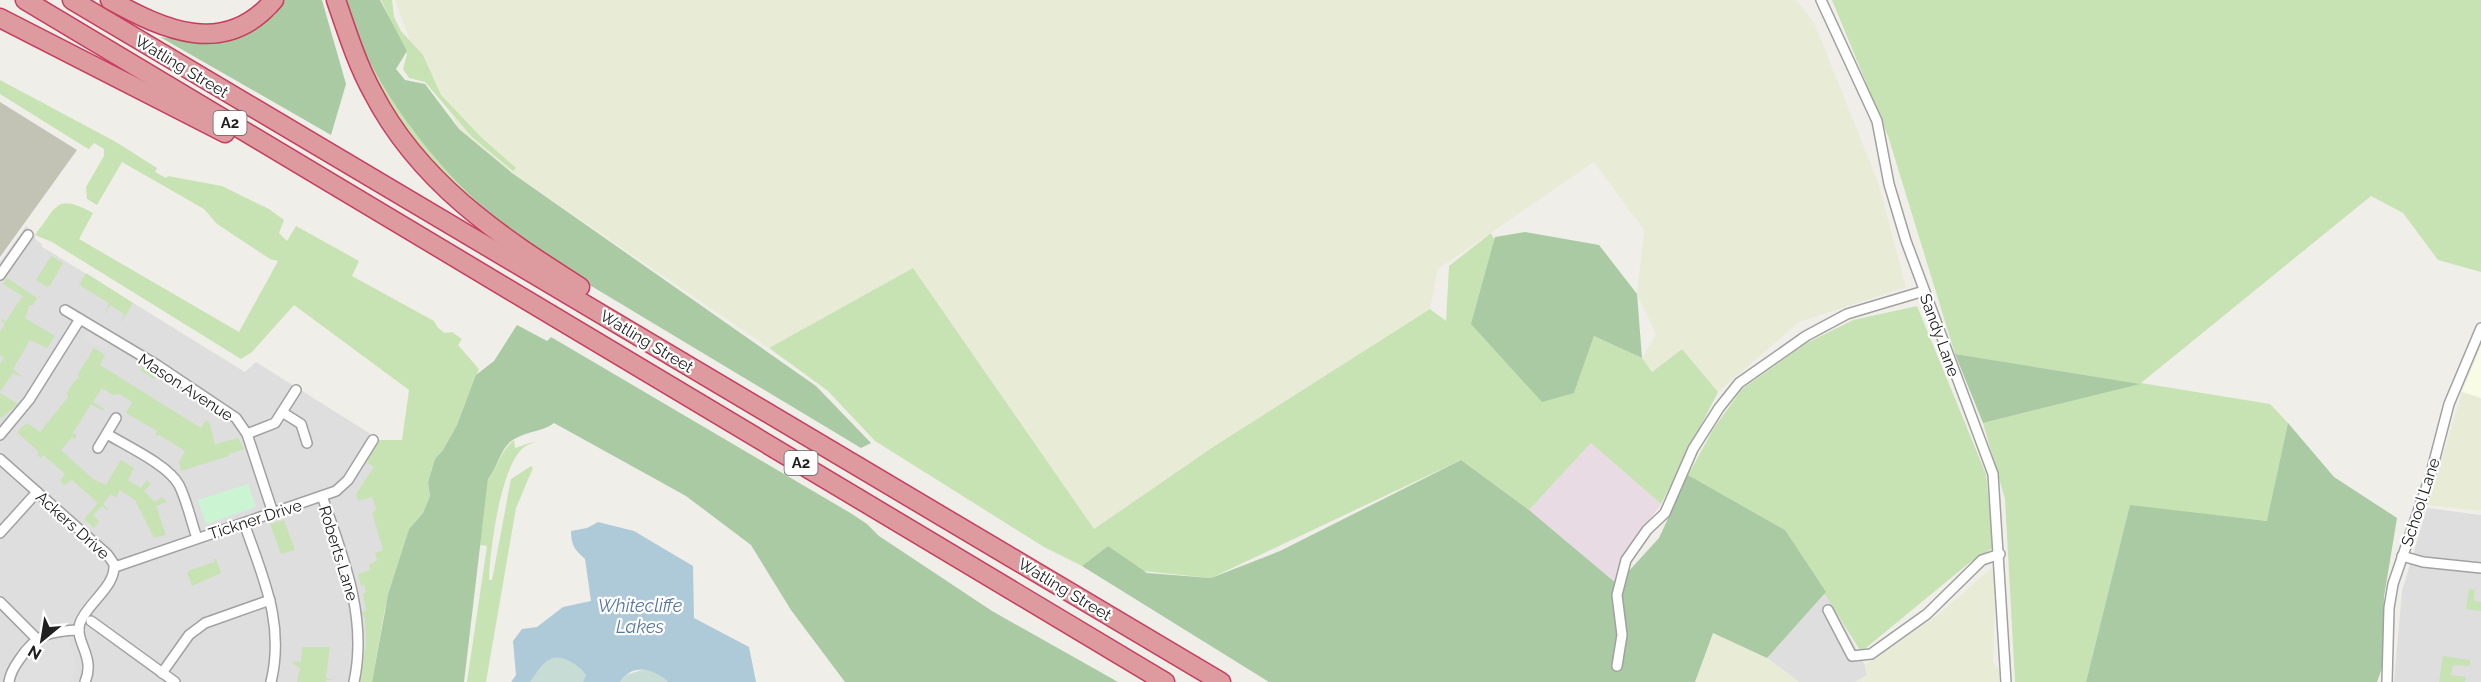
<svg xmlns="http://www.w3.org/2000/svg" width="2481" height="682" font-family="Raleway,sans-serif">
  <style>
    .residential { fill: #dedede }
    .industrial { fill: #e8dbe4 }
    .education { fill: #f9fce5 }
    .construction { fill: #c2c3b4 }
    .farmland { fill: #e8ecd6 }
    .grass { fill: #c7e3b4 }
    .forest { fill: #a9caa2 }
    .wetland { fill: #c7dcd4 }
    .park { fill: #cbf4d3 }
    .parking { fill: #e0e0e0 }
    .water { fill: #aecad8 }
    .lines { fill: none; stroke-linecap: round; stroke-linejoin: round }
    .street-casing { stroke: #a1a1a1; stroke-width: 12 }
    .highway-casing { stroke: #c73c5d; stroke-width: 21 }
    .street { stroke: #fff; stroke-width: 9 }
    .highway { stroke: #dd9a9f; stroke-width: 18 }
    .labels { text-anchor: middle; stroke-width: 4.5; stroke-linejoin: round; paint-order: stroke }
    .shield { fill: #fff; stroke: #636363; stroke-width: 1.5 }
    .shield-label { font-size: 15px; font-weight: bold; fill: #202020 }
    .street-label { font-size: 16px; fill: #202020; stroke: #fff }
    .water-label { font-size: 18px; font-style: italic; fill: #5776a6; stroke: #fff }
  </style>
  <rect width="100%" height="100%" fill="#f0eee8"/>
  <g class="residential">
    <path d="M26 226 34 233 36 240 42 244 41 246 245 372 256 362 377 438 365 461 381 470 383 550 366 593V647L362 671 357 682H0V262Z"/>
    <path d="M2427 508 2481 515V682H2394L2402 591Z"/>
    <path d="M1826 592 1865 665 1867 675 1855 682H1799L1767 658Z"/>
  </g>
  <path class="industrial" d="M1591 443 1661 504 1625 552 1616 583 1529 510Z"/>
  <path class="education" d="M2481 346V398L2462 392Z"/>
  <path class="construction" d="M0 102 77 150 0 257Z"/>
  <g class="farmland">
    <path d="M395 0H1796L1814 22 1878 182 1906 287 1799 322 1718 392 1682 349 1652 372 1642 358 1656 334 1637 294 1644 230 1594 162 1438 269 1430 309 1213 447 1094 529 913 268 769 348 512 173 459 129 408 36Z"/>
    <path d="M2462 392 2481 398V511L2428 505Z"/>
    <path d="M1996 564 1993 663 2001 672 2002 682H1855L1867 675 1865 665 1938 615Z"/>
    <path d="M1713 633 1767 658 1799 682H1695Z"/>
  </g>
  <g class="grass">
    <path d="M342 0 374 69 412 129 487 212 469 205 385 108Z"/>
    <path d="M381 0H392L394 17 401 31 423 55 441 95 481 137 516 168 513 171 472 137 425 82 409 78 403 69 407 54Z"/>
    <path d="M1832 0H2481V272L2438 260 2403 213 2371 196 2141 383 2270 404 2288 423 2268 521 2130 506 2086 682H2015L2005 499 1983 423 2138 384 1955 354 1888 136Z"/>
    <path d="M0 80 116 142 157 168 155 172 166 178 168 176 222 186 269 209 284 220 279 233 287 241 296 226 359 261 352 276 434 321 438 328 445 333 452 332 462 339 458 345 479 369 457 425 443 450 435 459 428 482 430 496 423 513 409 529 385 608 372 682H357L359 674 362 671 366 643 365 618 359 612 366 611 363 594 366 593 364 585 361 586 358 574 370 570 369 565 377 560 375 553 383 550 372 513 376 510 372 497 358 501 356 494 374 467 365 461 377 440H402L409 390 294 305 252 352 241 359 52 242 35 235C58 206 55 193 93 213L79 239 239 332 278 261 270 259 217 224 204 209 122 162 97 205 87 199 86 187 104 156V149L94 143 89 149 85 147 0 94Z"/>
    <path d="M1491 233 1574 393 1594 336 1642 358 1652 372 1682 349 1718 392 1661 504 1591 443 1529 510 1461 460 1211 578 1143 571 1108 546 1082 566 1044 547 875 441 828 391 769 348 913 268 1094 529 1213 447 1430 309 1446 321 1449 266Z"/>
    <path d="M51 256 63 263 50 286 47 287 36 280Z"/>
    <path d="M86 273 133 303 121 323 124 314 110 305 103 316 109 303 79 285Z"/>
    <path d="M7 278 37 298 33 305H30L25 318 55 336 47 348 30 340 13 369 25 379 13 373 0 392V364L4 358 0 355V332L5 324 0 318 6 321 22 297H24L3 284Z"/>
    <path d="M1917 306 1986 474 1993 548 1969 563 1861 652 1785 530 1688 475 1714 428 1742 389 1805 344 1853 320Z"/>
    <path d="M94 348 105 355 100 365 201 428 206 420 209 422 215 444 238 438 244 449 229 454V456L181 471 179 462 185 451 159 435 157 436 155 435 157 431 126 413 132 402 120 394 113 395 102 388 93 402 104 409 103 411 91 404 73 433 77 436 75 439 72 437 61 450 93 479 106 485 121 460 134 468 128 480 141 488 147 480 151 484 144 491 155 502 162 497 167 502 156 506 166 535 154 538 135 500 120 490 116 498 111 494 103 504 108 509 107 510 102 506 93 515 99 521 94 528 84 519 98 503 72 480 64 485 60 481 65 474 43 455 41 458 37 455 39 452 17 432 27 423 40 432 69 396 66 394 75 380 79 379 78 374Z"/>
    <path d="M147 362 158 372 154 379 140 370Z"/>
    <path d="M0 393 18 404 1 418 0 417Z"/>
    <path d="M514 440 515 448 536 441C530 444 524 446 520 451 500 474 490 549 489 580H492L511 479 531 466 533 468 516 508 486 682H467L487 546 480 545 488 479C498 467 501 450 514 440Z"/>
    <path d="M284 520 295 550 281 554 270 524Z"/>
    <path d="M214 559H216L221 573 192 586 187 573 190 570 215 562Z"/>
    <path d="M2469 589 2475 590 2474 601 2481 602V611L2466 609Z"/>
    <path d="M302 647H330L326 678 335 680H326V682H297L300 668 293 664 294 661 301 662Z"/>
    <path d="M2443 656 2470 660V666L2453 665 2451 675 2466 677 2465 682H2439Z"/>
  </g>
  <g class="forest">
    <path d="M283 0H322L346 84 331 135 160 37 211 44 238 37 275 15Z"/>
    <path d="M342 0H380L407 51 396 69 405 80 425 84 459 129 512 173 816 386 871 443 861 448 558 266C461 202 382 109 342 0Z"/>
    <path d="M1525 232 1599 245 1637 294 1642 358 1594 336 1574 393 1542 402 1471 324 1495 237Z"/>
    <path d="M517 325 547 341 551 337 852 514 867 524 879 536 992 611 1118 682H845L791 610 751 545 686 496 554 423C543 432 524 431 510 442 500 451 497 468 488 479L464 682H372L388 595 409 529 423 513 430 496 428 482 435 459 443 450 457 425 476 375 494 361Z"/>
    <path d="M1955 354 2140 384 1983 423Z"/>
    <path d="M2288 423 2334 477 2397 518 2384 597 2382 668 2377 682H2086L2130 505 2267 521Z"/>
    <path d="M1461 460 1529 510 1617 584 1659 538 1688 475 1785 530 1826 592 1767 658 1713 633 1695 682H1269L1082 566 1108 546 1147 573 1211 578 1280 551Z"/>
  </g>
  <g class="wetland">
    <path d="M634 633 587 675 583 682H523L518 642Z"/>
    <path d="M645 669 659 673 668 682H620L626 675Z"/>
  </g>
  <path class="park" d="M248 484 256 507 206 524 198 500Z"/>
  <g class="parking">
    <path d="M89 329 109 342 104 350 84 338Z"/>
    <path d="M67 635 76 662 75 672 69 682H13L23 661 36 646 50 637Z"/>
  </g>
  <path class="water" d="M598 522 634 531 693 566 694 618 749 647 756 682H668C654 668 632 663 620 682H583L586 675C582 669 577 665 571 662 550 649 541 666 530 682H511L516 675 513 641 522 629 537 627 563 607 591 601 585 559C575 550 571 545 571 531L587 528Z"/>
  <g class="lines">
    <defs>
      <g id="street">
        <path d="M1821 0 1877 121 1889 184 1906 241 1993 474 2006 682"/>
        <path d="M0 275 28 235"/>
        <path d="M65 310 157 365 236 418 247 434 273 513"/>
        <path d="M282 412 301 424 307 443"/>
        <path d="M107 434C127 446 168 465 179 485 187 501 191 521 197 538"/>
        <path d="M247 434 275 423 296 390"/>
        <path d="M0 435 29 400 80 319"/>
        <path d="M98 448 116 418"/>
        <path d="M0 459 107 554 114 564C116 587 87 603 80 623 74 642 96 656 85 682"/>
        <path d="M322 496C343 556 368 618 354 682"/>
        <path d="M244 523C263 578 285 623 271 682"/>
        <path d="M0 533 37 492"/>
        <path d="M2402 556 2423 562 2481 568"/>
        <path d="M115 567 336 491 348 480 373 440"/>
        <path d="M0 602 37 639"/>
        <path d="M1828 610 1852 656 1871 654 1927 614 1982 560 2000 554"/>
        <path d="M91 621 175 682"/>
        <path d="M1617 666 1622 635 1617 595 1626 560 1647 530 1665 513 1693 449 1719 408 1739 383 1806 336 1847 314 1924 291"/>
        <path d="M162 673 189 635 205 623 270 600"/>
        <path d="M9 682C10 674 14 667 19 660 36 634 49 631 79 630"/>
        <path d="M2387 682 2389 608 2393 584 2430 477 2449 404 2481 328"/>
      </g>
      <g id="highway">
        <path d="M25 0 1165 682"/>
        <path d="M72 0 1221 682"/>
        <path d="M110 0C164 30 225 58 274 0"/>
        <path d="M336 0C347 32 357 64 373 93 419 182 498 235 580 287"/>
        <path d="M0 18 225 133"/>
      </g>
    </defs>
    <use href="#street" class="street-casing"/>
    <use href="#highway" class="highway-casing"/>
    <use href="#street" class="street"/>
    <use href="#highway" class="highway"/>
  </g>
  <g class="labels">
    <g class="shield">
      <rect x="213.5" y="111" width="33" height="24" rx="4.5"/>
      <rect x="784.5" y="451" width="33" height="24" rx="4.5"/>
    </g>
    <g class="shield-label">
      <text x="230" y="128">A2</text>
      <text x="801" y="468">A2</text>
    </g>
    <g class="street-label">
      <text transform="translate(182 66) rotate(31)" y="6">Watling Street</text>
      <text transform="translate(1940 335) rotate(70)" y="6">Sandy Lane</text>
      <text transform="translate(647 341) rotate(31)" y="6">Watling Street</text>
      <text transform="translate(186 387) rotate(33)" y="6">Mason Avenue</text>
      <text transform="translate(2420 502) rotate(-72)" y="6">School Lane</text>
      <text transform="translate(255 519) rotate(-18)" y="6">Tickner Drive</text>
      <text transform="translate(73 525) rotate(42)" y="6">Ackers Drive</text>
      <text transform="translate(339 553) rotate(73)" y="6">Roberts Lane</text>
      <text transform="translate(1065 589) rotate(31)" y="6">Watling Street</text>
    </g>
    <g class="water-label">
      <text x="640" y="612">Whitecliffe<tspan x="640" dy="21">Lakes</tspan></text>
    </g>
  </g>
  <g transform="translate(42 640) rotate(210)" stroke="#ffffff" stroke-width="4.5" paint-order="stroke">
  <path d="M0-4.5L10 22L0 15L-10 22Z" fill="#202020"/>
  <text y="-9" font-size="16" font-weight="bold" text-anchor="middle" fill="#202020">N</text>
  </g>
</svg>
